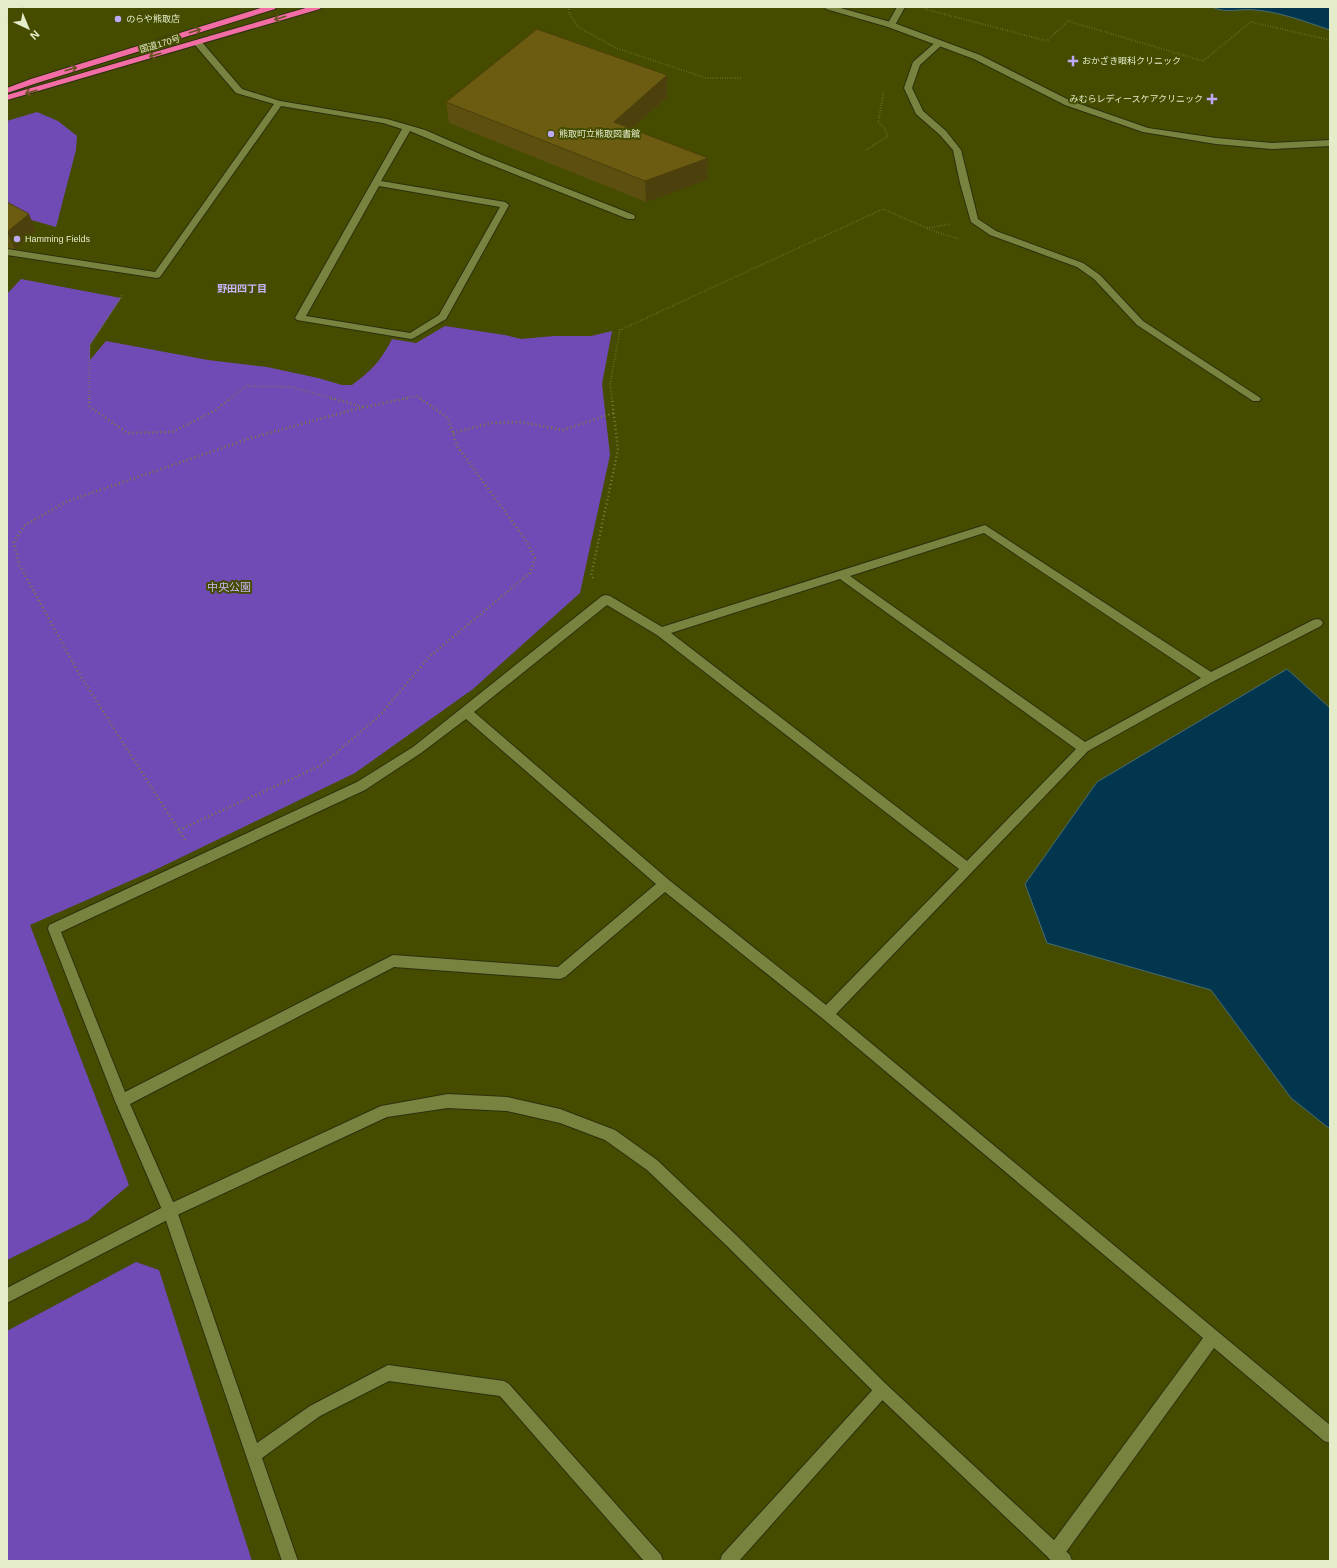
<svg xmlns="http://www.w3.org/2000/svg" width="1337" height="1568" font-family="Helvetica,'Noto Sans JP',sans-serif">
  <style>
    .green { fill: #704bb6 }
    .water { fill: #02364f; stroke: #466d74 }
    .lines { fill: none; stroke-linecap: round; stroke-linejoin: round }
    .lane-casing { stroke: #2c300d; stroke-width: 2 }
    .street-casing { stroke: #2c300d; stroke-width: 2 }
    .secondary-casing { stroke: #2c300d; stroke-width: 2 }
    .highway-casing { stroke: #2c300d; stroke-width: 2 }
    .path-far1 { stroke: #777e3f; stroke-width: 2; stroke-dasharray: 0.5 2; stroke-linecap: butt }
    .path { stroke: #777e3f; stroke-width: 2.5; stroke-dasharray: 1 3; stroke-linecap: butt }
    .lane { fill: #798340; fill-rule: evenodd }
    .street { fill: #798340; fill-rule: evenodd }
    .secondary { fill: #798340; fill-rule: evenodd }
    .highway { fill: #f36da5; fill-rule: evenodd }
    .wall { fill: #5d4f0f }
    .shaded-wall { fill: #4c400c }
    .building { fill: #6c5c11; stroke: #4c400c }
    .oneway { stroke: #685321 }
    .poi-dot { fill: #bda9f5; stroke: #454c00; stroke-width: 1.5 }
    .labels { text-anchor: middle; stroke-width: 4; stroke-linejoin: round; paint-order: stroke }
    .far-poi-label { font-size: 9px; fill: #e5ecca; stroke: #454c00; text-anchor: start }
    .far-street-label { font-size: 9px; fill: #e5ecca; stroke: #454c00 }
    .far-neighbourhood-label { font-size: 10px; font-weight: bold; fill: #c8b6fd; stroke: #454c00 }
    .park-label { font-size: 11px; fill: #c4b6ed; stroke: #454c00 }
  </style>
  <rect width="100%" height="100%" fill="#454c00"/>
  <g class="green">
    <path d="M37 112 58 121 77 136 76 150 56 227 7 213V121Z"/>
    <path d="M21 279 121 298 90 345V360L106 341 208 360 267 367 318 378 342 385H352C372 370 380 362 392 339L416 343 445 326 505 335 521 339 554 336H591L612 331 602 384 610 455 580 593 473 689 355 773 157 869 30 925 129 1185 88 1220 7 1260V294Z"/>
    <path d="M136 1262 159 1270 252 1561H7V1331Z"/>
  </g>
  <g class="water">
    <path d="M1212 7H1330V30C1306 22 1281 12 1255 10 1240 8 1226 14 1212 7Z"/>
    <path d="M1287 669 1330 708V1129L1291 1098 1211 990 1047 943 1025 884 1097 782Z"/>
  </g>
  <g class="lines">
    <defs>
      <path id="lane" d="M477 153 634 215 635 217 634 219H628L474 158 473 156Z"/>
      <g id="street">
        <path d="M897 7H905L894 27H888L887 25Z"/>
        <path d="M195 41H201L242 89 280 101 387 119 425 130 480 154 481 156 480 158H474L410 131 381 181 505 202 509 205 446 319 414 338 411 339 297 320 295 318 402 129 383 123 281 106 160 277 157 278 7 255V249L155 272 274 104 236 93 195 45ZM379 186 500 207 439 315 410 333 306 316Z"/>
        <path d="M937 41H940L944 43 920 65 912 88 923 111 946 131 961 150 978 219 996 231 1083 263 1100 275 1143 321 1259 397 1261 399 1259 401H1253L1137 325 1094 279 1077 267 990 235 971 222 960 183 953 150 940 135 916 114 904 88 913 62Z"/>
        <path d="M985 525 1211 672 1313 620 1317 619 1321 620 1323 623 1321 626 1214 681 1088 751 836 1014 1330 1425V1443L1324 1441 1214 1348 1061 1559 1055 1561 1049 1559 1047 1553 1049 1547 1203 1338 822 1018 665 892 565 977 560 979 394 967 130 1104 177 1211 257 1443 310 1406 388 1365 504 1381 509 1384 661 1555 663 1561H644L500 1396 389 1381 320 1416 262 1458 298 1561H282L163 1212 115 1101 48 929 49 925 357 782 413 747 602 596 606 595 610 596 662 627ZM984 533 1201 678 1085 742 850 576ZM840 579 1076 749 967 861 671 633ZM607 605 657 635 959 869 826 1005 669 880 474 712ZM466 719 656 884 558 967 393 955 125 1092 61 932 365 790 421 753Z"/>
        <path d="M882 1382 887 1385 890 1390 887 1395 739 1561H720L722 1555 877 1385Z"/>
      </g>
      <g id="secondary">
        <path d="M825 7H837L894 23 980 55 1071 101 1148 128 1216 138 1272 143 1330 140V146L1272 149 1216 144 1143 132 1065 105 974 59 888 27 826 9Z"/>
        <path d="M448 1094 507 1097 560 1109 615 1130 657 1160 736 1235 887 1385 1070 1555 1072 1561H1052L877 1395 726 1245 647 1170 605 1140 560 1123 507 1111 448 1108 387 1117 175 1216 7 1303V1288L165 1206 381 1106Z"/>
      </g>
      <g id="highway">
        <path d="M264 7H276L275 9 37 83 7 93V88L31 79Z"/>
        <path d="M309 7H321L320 9 7 100V95Z"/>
      </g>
    </defs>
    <use href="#lane" class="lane-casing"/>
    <use href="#street" class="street-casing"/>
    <use href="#secondary" class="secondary-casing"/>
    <use href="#highway" class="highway-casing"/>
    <g class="path-far1">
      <path d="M569 7V13L578 27 616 48 706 78H742"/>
      <path d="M925 9 1047 41 1068 21 1203 61 1251 22 1330 40"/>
      <path d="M866 150 888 136 885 129 878 122 884 91"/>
      <path d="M927 228 951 224"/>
      <path d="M89 399 90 345 123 294"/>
      <path d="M230 399 246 386 291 387 335 399"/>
      <path d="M402 399 417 396 421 399"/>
      <path d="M612 399 610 384 620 330 883 209 936 232 960 239"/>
    </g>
    <g class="path">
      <path d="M89 398V406L127 433 172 432 216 410 231 398"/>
      <path d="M331 398 363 407"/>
      <path d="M453 433 491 423 521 422 563 430 614 413"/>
      <path d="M593 578 591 576 618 450 612 398"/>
      <path d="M179 830 322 765 380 715 430 656 530 573 535 558 525 539 457 446 448 418 420 398"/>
      <path d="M185 840 78 672 19 564 14 542 25 525 68 501 251 438 352 410 407 398"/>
    </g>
    <use href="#lane" class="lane"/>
    <use href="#street" class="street"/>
    <use href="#secondary" class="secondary"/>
    <use href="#highway" class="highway"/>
  </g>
  <g class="wall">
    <path d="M667 75V97L632 129 708 158 707 180 646 202 449 123 446 102Z"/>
    <path d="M7 202 36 231 15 249 7 248Z"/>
  </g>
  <g class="shaded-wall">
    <path d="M667 75V97L615 144 614 122Z"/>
    <path d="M708 158 707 180 646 202 645 181Z"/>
    <path d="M29 214 36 231 15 249 7 232Z"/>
  </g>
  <g class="building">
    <path d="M537 29 667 75 614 122 708 158 645 181 446 102Z"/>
    <path d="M7 202 29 214 7 232Z"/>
  </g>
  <defs><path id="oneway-shaft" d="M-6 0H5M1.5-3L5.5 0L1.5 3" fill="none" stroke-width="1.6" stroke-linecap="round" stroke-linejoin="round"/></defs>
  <g class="oneway">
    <use href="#oneway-shaft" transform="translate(280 18) rotate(163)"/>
    <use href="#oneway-shaft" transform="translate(195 31) rotate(-17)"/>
    <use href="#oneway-shaft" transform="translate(155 55) rotate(164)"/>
    <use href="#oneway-shaft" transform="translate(71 69) rotate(-17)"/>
    <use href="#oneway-shaft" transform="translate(31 92) rotate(164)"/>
  </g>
  <g class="poi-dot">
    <circle cx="118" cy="19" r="4"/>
    <path d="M1071 55h4v4h4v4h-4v4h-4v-4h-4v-4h4z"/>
    <path d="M1210 93h4v4h4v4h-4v4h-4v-4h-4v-4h4z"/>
    <circle cx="551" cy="134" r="4"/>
    <circle cx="17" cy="239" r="4"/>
  </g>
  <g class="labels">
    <g class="far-poi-label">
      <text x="126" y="22">のらや熊取店</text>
      <text x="1082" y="64">おかざき眼科クリニック</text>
      <text x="1203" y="102" text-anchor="end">みむらレディースケアクリニック</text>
      <text x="559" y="137">熊取町立熊取図書館</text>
      <text x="25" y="242">Hamming Fields</text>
    </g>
    <g class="far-street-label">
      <text transform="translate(160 44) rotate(-16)" y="3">国道170号</text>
    </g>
    <g class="far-neighbourhood-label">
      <text x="242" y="292">野田四丁目</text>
    </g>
    <g class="park-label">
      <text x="229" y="591">中央公園</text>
    </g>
  </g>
  <rect width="1337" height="1568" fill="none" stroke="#e5ecca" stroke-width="16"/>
  <g transform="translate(28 28) rotate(136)" stroke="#454c00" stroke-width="3" paint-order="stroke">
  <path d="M0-3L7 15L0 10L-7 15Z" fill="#e5ecca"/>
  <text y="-6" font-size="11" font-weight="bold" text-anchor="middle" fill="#e5ecca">N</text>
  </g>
</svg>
